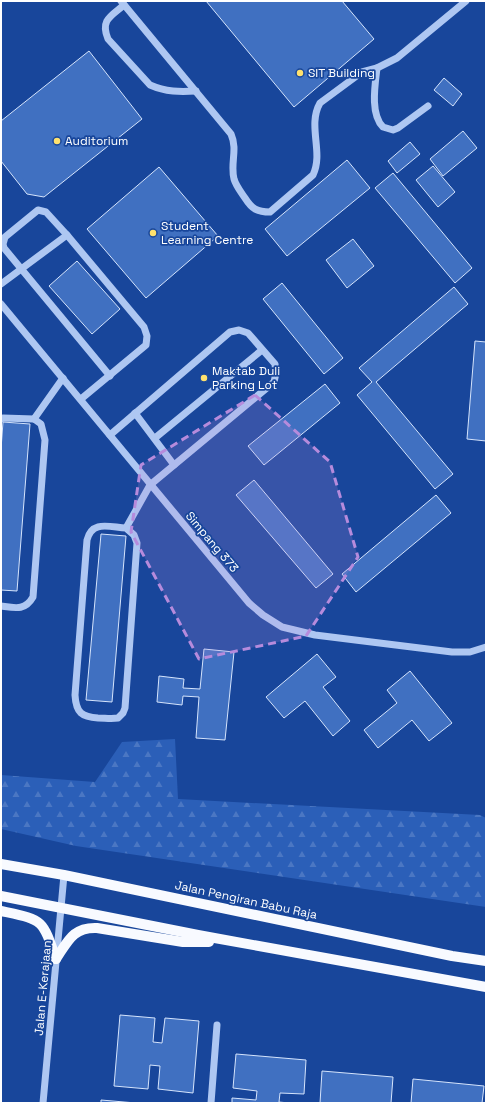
<svg xmlns="http://www.w3.org/2000/svg" width="487" height="1104" font-family="'Space Grotesk',sans-serif">
  <style>
    .forest { fill: url(#forest-firs) }
    .building { fill: #4070c1; stroke: #d5e4fc }
    .lines { fill: none; stroke-linecap: round; stroke-linejoin: round }
    .minor { stroke: #aec7f2; stroke-width: 7 }
    .major { stroke: #f8faff; stroke-width: 10 }
    .marked { fill: #b68bdc; fill-opacity: 0.2; stroke: #b68bdc; stroke-width: 3; stroke-dasharray: 8 5; stroke-linejoin: round }
    .poi-dot { fill: #ffe16e; stroke: #18469b; stroke-width: 1.5 }
    .labels { text-anchor: middle; stroke-width: 3.5; stroke-linejoin: round; paint-order: stroke }
    .poi-label { font-size: 12px; fill: #fff; stroke: #18469b; text-anchor: start }
    .street-label { font-size: 12px; fill: #fff; stroke: #18469b }
  </style>
  <defs>
    <pattern id="forest-firs" width="22" height="20" patternUnits="userSpaceOnUse"><rect width="22" height="20" fill="#2b5fb8"/><path d="M5 1l3.5 6h-7zM16 11l3.5 6h-7z" fill="#4b77c3"/></pattern>
  </defs>
  <rect width="100%" height="100%" fill="#18469b"/>
  <path class="forest" d="M175 739 178 799 480 815 486 818V907L76 846 1 829V775L95 782 122 742Z"/>
  <g class="building">
    <path d="M206 1H342L374 39 294 107Z"/>
    <path d="M89 51 142 119 44 197 27 194 1 161V121Z"/>
    <path d="M444 78 462 94 453 106 434 90Z"/>
    <path d="M463 131 477 148 443 176 430 159Z"/>
    <path d="M410 142 420 154 397 173 388 161Z"/>
    <path d="M347 160 370 188 287 256 265 229Z"/>
    <path d="M433 166 455 192 438 207 416 180Z"/>
    <path d="M159 167 218 236 146 298 87 229Z"/>
    <path d="M393 173 472 268 455 283 375 188Z"/>
    <path d="M353 239 374 266 347 288 326 260Z"/>
    <path d="M77 261 120 309 92 334 49 286Z"/>
    <path d="M282 283 343 358 324 374 263 299Z"/>
    <path d="M454 287 468 304 376 382 453 474 435 489 357 395 372 382 359 368Z"/>
    <path d="M475 341 486 342V441L467 439Z"/>
    <path d="M325 384 340 403 264 465 248 446Z"/>
    <path d="M3 422 30 424 17 591 1 590V449Z"/>
    <path d="M254 480 333 574 316 588 236 495Z"/>
    <path d="M436 495 451 513 356 592 342 574Z"/>
    <path d="M101 534 126 536 112 702 86 700Z"/>
    <path d="M204 649 234 652 225 740 196 738 199 697 183 696 182 705 157 702 159 676 184 679 183 688 200 689Z"/>
    <path d="M317 654 336 677 323 687 350 721 333 736 305 701 284 718 266 697Z"/>
    <path d="M410 671 452 723 429 741 412 720 378 748 364 730 397 703 387 690Z"/>
    <path d="M120 1015 155 1018 153 1042 162 1043 165 1018 199 1021 193 1093 158 1089 160 1066 150 1065 148 1089 114 1086Z"/>
    <path d="M236 1054 306 1060 304 1094 280 1093 279 1102 289 1103H232V1098L256 1100 257 1091 233 1088Z"/>
    <path d="M322 1071 393 1077 391 1103H320Z"/>
    <path d="M413 1079 484 1086 482 1103H411Z"/>
    <path d="M101 1100 136 1103H101Z"/>
  </g>
  <g class="lines">
    <g class="minor">
      <path d="M121 1 231 134C238 150 230 163 234 179 236 186 241 192 245 198 252 209 257 212 270 212L313 175C324 152 307 126 320 103L362 72 377 68 397 58 466 1"/>
      <path d="M124 5C111 16 100 20 108 39L150 85C166 92 180 92 196 91"/>
      <path d="M377 68C375 85 370 114 383 127L393 130 398 128 428 106"/>
      <path d="M67 235 46 212 38 210 5 237 3 244 4 248 110 376"/>
      <path d="M1 284 67 235 144 327 147 336 146 345 81 399"/>
      <path d="M1 304 249 603 263 615 282 627 315 635 452 652H470L486 647"/>
      <path d="M135 413 174 465"/>
      <path d="M1 419 3 418 34 419 41 424 45 440 33 597C25 611 15 608 1 606"/>
      <path d="M34 419 63 378"/>
      <path d="M110 435 230 332 239 330 248 333 275 364 276 373 274 382 150 485 126 528C109 527 92 520 87 540L75 695C76 713 82 717 98 718 105 718 111 719 118 718L123 713 125 708 137 543 134 535 126 528"/>
      <path d="M155 438 262 350"/>
      <path d="M43 1103 64 875"/>
      <path d="M211 1103 217 1025"/>
    </g>
    <g class="major">
      <path d="M1 864 64 875 452 956 486 961"/>
      <path d="M1 896 198 935 486 987"/>
      <path d="M1 911C43 920 42 918 56 959"/>
      <path d="M56 959C68 941 73 927 97 928L183 942H209"/>
    </g>
  </g>
  <path class="marked" d="M255 395 330 462 358 557 306 636 199 659 131 532 141 465Z"/>
  <g class="poi-dot">
    <circle cx="300" cy="73" r="4"/>
    <circle cx="57" cy="141" r="4"/>
    <circle cx="153" cy="233" r="4"/>
    <circle cx="204" cy="378" r="4"/>
  </g>
  <g class="labels">
    <g class="poi-label">
      <text x="308" y="77">SIT Building</text>
      <text x="65" y="145">Auditorium</text>
      <text x="161" y="230">Student<tspan x="161" dy="14">Learning Centre</tspan></text>
      <text x="212" y="375">Maktab Duli<tspan x="212" dy="14">Parking Lot</tspan></text>
    </g>
    <g class="street-label">
      <text transform="translate(212 542) rotate(50)" y="4">Simpang 373</text>
      <text transform="translate(246 900) rotate(12)" y="4">Jalan Pengiran Babu Raja</text>
      <text transform="translate(43 988) rotate(-85)" y="4">Jalan E-Kerajaan</text>
    </g>
  </g>
  <rect width="487" height="1104" fill="none" stroke="#ffffff" stroke-width="4"/>
</svg>
